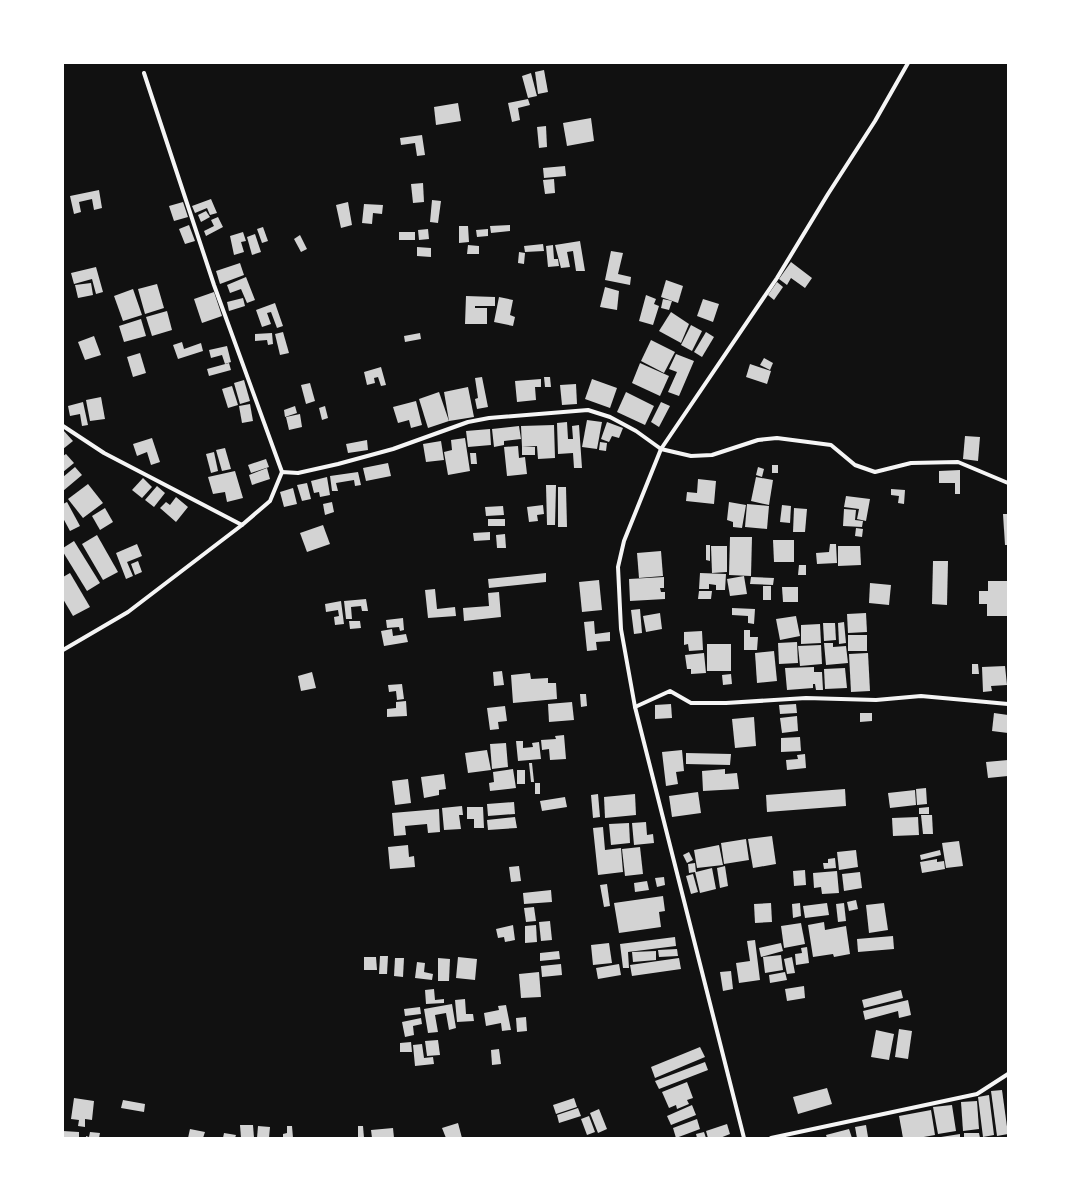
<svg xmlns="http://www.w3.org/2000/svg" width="1071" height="1201" font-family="'Nunito Sans',sans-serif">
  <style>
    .building { fill: #d3d3d3 }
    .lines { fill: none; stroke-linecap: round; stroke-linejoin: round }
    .minor { stroke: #f5f5f5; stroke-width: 4 }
  </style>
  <rect width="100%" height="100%" fill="#111"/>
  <g class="building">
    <path d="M544 70 548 92 538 94 535 72Z"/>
    <path d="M531 73 537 96 528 98 522 76Z"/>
    <path d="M528 99 530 105 518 108 520 120 512 122 508 103Z"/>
    <path d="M458 103 461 121 436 125 434 107Z"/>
    <path d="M591 118 594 141 567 146 563 123Z"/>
    <path d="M546 126 547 147 539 148 537 127Z"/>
    <path d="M422 135 425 155 417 156 415 143 401 145 400 138Z"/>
    <path d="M565 166 566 176 544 178 543 168Z"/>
    <path d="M554 179 555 193 545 194 543 180Z"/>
    <path d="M423 183 424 202 413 203 411 184Z"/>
    <path d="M99 190 102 208 94 210 92 199 79 202 81 212 74 214 70 196Z"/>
    <path d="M211 199 217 213 210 215 207 208 195 213 192 206Z"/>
    <path d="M432 200 441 201 438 223 430 222Z"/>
    <path d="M183 202 188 217 174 221 169 206Z"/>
    <path d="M348 202 352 225 341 228 336 205Z"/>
    <path d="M364 204 383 205 382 214 373 213 372 224 362 223Z"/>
    <path d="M206 211 210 217 201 222 198 215Z"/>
    <path d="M218 217 223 227 206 236 204 231 214 226 211 220Z"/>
    <path d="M189 225 195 241 185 244 179 229Z"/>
    <path d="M510 225V231L491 233 490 226Z"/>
    <path d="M459 226H468L469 242 459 243Z"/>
    <path d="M263 227 268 241 262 243 257 229Z"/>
    <path d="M428 229 429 239 419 240 418 230Z"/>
    <path d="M488 229V236L477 237 476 230Z"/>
    <path d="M243 232 246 241 241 242 244 252 234 255 230 236Z"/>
    <rect x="399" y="232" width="16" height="8"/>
    <path d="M255 234 261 252 252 255 247 237Z"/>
    <path d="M300 235 307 249 301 252 294 239Z"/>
    <path d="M580 241 585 271H576L573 251 567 252 570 267 561 268 555 245Z"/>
    <path d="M543 244 544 251 525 252 524 246Z"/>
    <path d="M468 245 479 246V254H467Z"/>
    <path d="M553 245 554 259H558L559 266 548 267 546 246Z"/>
    <path d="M417 247 431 248V257L417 256Z"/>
    <path d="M611 251 623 253 618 274 631 277 630 285 605 280Z"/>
    <path d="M519 252 525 253 524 264 518 263Z"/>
    <path d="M791 262 812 278 805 288 791 278 787 285 779 279Z"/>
    <path d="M240 263 244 275 220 284 216 271Z"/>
    <path d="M96 267 103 292 96 294 92 279 74 284 71 273Z"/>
    <path d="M246 277 255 300 247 303 241 289 230 293 227 285Z"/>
    <path d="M666 280 683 286 678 303 661 297Z"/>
    <path d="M777 282 783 287 774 300 768 295Z"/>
    <path d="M91 283 93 295 78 298 75 285Z"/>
    <path d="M157 284 164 308 145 314 138 289Z"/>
    <path d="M605 287 619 291 617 310 600 307Z"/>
    <path d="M133 289 142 315 123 321 114 296Z"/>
    <path d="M214 292 222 316 202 323 194 299Z"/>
    <path d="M646 295 656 299 654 304 659 306 653 325 639 321Z"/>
    <path d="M466 296 495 297V306H475V308H487V324H465Z"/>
    <path d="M499 297 513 300 510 315 515 317 513 326 494 322Z"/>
    <path d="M243 298 245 306 229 311 227 302Z"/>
    <path d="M663 299 672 301 669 310 661 308Z"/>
    <path d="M703 299 719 304 713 322 697 316Z"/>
    <path d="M275 303 283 326 277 328 271 312 267 313 271 324 262 327 256 310Z"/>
    <path d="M167 311 172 330 152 336 146 317Z"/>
    <path d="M671 312 689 324 681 343 659 331Z"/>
    <path d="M141 319 146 336 124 342 119 326Z"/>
    <path d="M691 325 702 331 692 351 681 345Z"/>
    <path d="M283 332 289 353 280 355 275 334Z"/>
    <path d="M706 332 714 337 702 357 694 352Z"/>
    <path d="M272 333 273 344 268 345 267 340 255 341V334Z"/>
    <path d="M420 333 421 339 405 342 404 336Z"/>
    <path d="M94 336 101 355 85 360 78 342Z"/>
    <path d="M651 340 675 352 664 373 641 361Z"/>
    <path d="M182 342 184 349 201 343 203 351 178 359 173 345Z"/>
    <path d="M227 346 231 362 225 364 222 355 211 358 209 350Z"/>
    <path d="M140 353 146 373 133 377 127 357Z"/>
    <path d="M676 354 694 361 679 396 668 392 677 372 669 369Z"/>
    <path d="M764 358 773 363 770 370 760 365Z"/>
    <path d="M229 363 231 370 209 376 207 369Z"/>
    <path d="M640 363 669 376 660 396 632 383Z"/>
    <path d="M750 364 771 371 767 384 746 377Z"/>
    <path d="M381 367 386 385 381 386 378 377 374 378 375 383 367 385 364 372Z"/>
    <path d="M482 377 488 407 477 409 475 399 478 398 475 378Z"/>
    <path d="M544 377H550L551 387H545Z"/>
    <path d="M541 379V387H535L536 400 517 402 515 381Z"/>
    <path d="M592 379 617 388 610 408 585 399Z"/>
    <path d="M244 380 250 401 240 404 234 383Z"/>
    <path d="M310 383 315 401 306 404 301 385Z"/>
    <path d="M576 384 577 404 562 405 560 385Z"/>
    <path d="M232 386 238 405 228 408 222 389Z"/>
    <path d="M468 387 474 417 449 421 444 392Z"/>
    <path d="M439 392 449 421 428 428 419 399Z"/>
    <path d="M626 392 654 406 645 425 617 412Z"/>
    <path d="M101 397 105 419 90 421 86 400Z"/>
    <path d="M416 401 422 425 411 428 409 420 398 423 393 407Z"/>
    <path d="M83 402 88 425 82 426 80 414 70 416 68 406Z"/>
    <path d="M661 402 670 406 659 427 651 422Z"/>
    <path d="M250 404 253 421 242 423 239 406Z"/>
    <path d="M295 406 297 413 285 417 284 410Z"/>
    <path d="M325 406 328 418 322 420 319 408Z"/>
    <path d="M300 414 302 427 289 430 286 417Z"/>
    <path d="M587 420 602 422 597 449 582 447Z"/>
    <path d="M567 422 568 439H573L572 426 579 425 582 468H574L573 453 558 454 557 423Z"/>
    <path d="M607 422 623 428 619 438 612 436 609 442 601 439Z"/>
    <path d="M554 425 555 458 538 459 537 446 522 447 521 426Z"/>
    <path d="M519 426 521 439 504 441V445L494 447 492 429Z"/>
    <path d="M490 429 491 445 468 447 466 431Z"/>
    <path d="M63 430 73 441 63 449Z"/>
    <path d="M965 436 980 437 978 461 963 459Z"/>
    <path d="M152 438 160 462 151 465 147 452 137 456 133 444Z"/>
    <path d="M465 438 470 471 448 475 444 452 452 450 451 440Z"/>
    <path d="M367 440 368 450 348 453 346 444Z"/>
    <path d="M441 441 444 460 426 462 423 444Z"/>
    <path d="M600 442 607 443 606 451 599 450Z"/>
    <path d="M518 446 519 458 525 457 527 474 507 476 504 447Z"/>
    <rect x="522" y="447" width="13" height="8"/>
    <path d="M225 448 231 469 222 471 216 450Z"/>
    <path d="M214 452 218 471 211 473 206 454Z"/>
    <path d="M470 453H476L477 464H471Z"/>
    <path d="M66 454 74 463 63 472V456Z"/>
    <path d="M266 459 269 467 251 473 248 465Z"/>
    <path d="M388 463 391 476 366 481 363 468Z"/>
    <rect x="772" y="465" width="6" height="8"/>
    <path d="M75 467 82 475 63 491V477Z"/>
    <path d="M758 467 764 469 762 477 756 475Z"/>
    <path d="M267 468 270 479 252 485 249 475Z"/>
    <path d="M960 470V494H955V483H939V471Z"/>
    <path d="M235 471 243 498 227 502 225 492 213 494 208 477Z"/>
    <path d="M358 472 361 485 355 486 354 480 336 483 338 491H332L330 476Z"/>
    <path d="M327 477 330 495 320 497 319 492 314 493 311 481Z"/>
    <path d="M756 477 773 480 769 505 751 501Z"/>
    <path d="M143 478 152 487 142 498 132 490Z"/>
    <path d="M698 479 716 481 714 504 686 501 687 492 697 493Z"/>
    <path d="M307 483 311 499 302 501 297 485Z"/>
    <path d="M88 484 103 503 83 518 68 499Z"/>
    <path d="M546 485H556L555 525H547Z"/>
    <path d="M157 486 165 493 154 507 145 500Z"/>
    <path d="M558 487H566L567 527H558Z"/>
    <path d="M293 488 297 504 284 507 280 492Z"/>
    <path d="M891 489 905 490 904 504 898 503 899 496 891 495Z"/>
    <path d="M846 496 870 499 866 521 857 519 859 509 844 507Z"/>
    <path d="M176 497 188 507 176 522 160 508 166 502 170 505Z"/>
    <path d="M67 502 80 526 70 531 63 518V504Z"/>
    <path d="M332 502 334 512 325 515 323 504Z"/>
    <path d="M729 502 746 505 742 528 733 527V522L727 520Z"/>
    <path d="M747 504 769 506 767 529 745 527Z"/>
    <path d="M543 505 544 514 537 515 538 521 529 522 527 507Z"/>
    <path d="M782 505 791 506 790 523 780 522Z"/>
    <path d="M503 506 504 515 486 516 485 507Z"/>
    <path d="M105 508 113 522 100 530 92 516Z"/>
    <path d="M794 508 807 509 805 532H793Z"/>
    <path d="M844 509 856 510 855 520 863 521 862 527 843 526Z"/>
    <path d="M1003 514H1008V545H1005Z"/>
    <rect x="488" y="519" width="17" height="7"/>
    <path d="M323 525 330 544 307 552 300 533Z"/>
    <path d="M856 528 863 529 862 537 855 536Z"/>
    <path d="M490 532V540L474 541 473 533Z"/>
    <path d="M505 534 506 548H497L496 535Z"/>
    <path d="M97 535 118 572 103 580 82 544Z"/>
    <path d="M730 537H752L751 576 729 575Z"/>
    <path d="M773 540H794V562H774Z"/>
    <path d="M74 541 100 583 87 591 63 552V548Z"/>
    <path d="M137 544 142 556 127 562 133 576 126 579 116 553Z"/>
    <path d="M830 544H836L837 563 817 564 816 553 829 552Z"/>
    <path d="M706 545H710V561L706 560Z"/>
    <path d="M711 546H727V572L712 573Z"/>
    <path d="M838 546H860L861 565 838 566Z"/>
    <path d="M661 551 663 576 639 578 637 553Z"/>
    <path d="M138 561 142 572 135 575 131 564Z"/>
    <path d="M933 561H948L947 605 932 604Z"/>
    <path d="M799 565H806V575H798Z"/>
    <path d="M70 573 90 607 73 616 63 599V577Z"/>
    <path d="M546 573V582L489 588 488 579Z"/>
    <path d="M700 573 726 574 725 590H716V585L709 584V589H699Z"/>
    <path d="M744 576 747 594 730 596 727 579Z"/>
    <path d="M664 577V588H660L661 592H665V599L630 601 629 579Z"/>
    <path d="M751 577 774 578 773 585 750 584Z"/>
    <path d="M599 580 602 610 582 612 579 582Z"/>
    <path d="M988 581H1008V616H987V604H979V591H988Z"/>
    <path d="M870 583 891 585 889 605 869 603Z"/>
    <rect x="763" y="586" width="8" height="14"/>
    <path d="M782 587H798V602H783Z"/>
    <path d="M435 589 437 609 455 607 456 616 428 618 425 590Z"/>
    <path d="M699 591H712L711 599H698Z"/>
    <path d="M499 592 501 617 464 621 463 608 489 606 488 593Z"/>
    <path d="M366 599 368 611H362L361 606 351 607 352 619H346L344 601Z"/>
    <path d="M341 601 344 624 335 625 334 617 339 616 338 610 326 612 325 604Z"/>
    <path d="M732 608 755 609 754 624 748 623V616L732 615Z"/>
    <path d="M640 609 642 633 634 634 631 610Z"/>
    <path d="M660 613 662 629 646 632 643 616Z"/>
    <path d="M866 613 867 632 848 633 847 614Z"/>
    <path d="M796 616 800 636 780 640 776 619Z"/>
    <path d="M403 618 404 630 400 631 399 627 387 628 386 620Z"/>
    <path d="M349 621H360L361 628 350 629Z"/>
    <path d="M594 621 595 634 610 632V641L596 642 597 650 587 651 584 622Z"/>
    <path d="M844 622 846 643 839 644 838 623Z"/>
    <path d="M823 623H835L836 640 824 641Z"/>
    <path d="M820 624 821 643 801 644V625Z"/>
    <path d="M392 629 393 636 406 634 408 642 384 646 381 631Z"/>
    <path d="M744 630H750V637H758L757 650H744Z"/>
    <path d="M702 631 703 650 689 651 688 644 684 645V632Z"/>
    <rect x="848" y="635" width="19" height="16"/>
    <path d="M797 642 798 663 779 664 778 643Z"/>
    <path d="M824 643H833V647L846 646 848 663 826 665Z"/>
    <rect x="707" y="644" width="24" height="27"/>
    <path d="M821 645 822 664 800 666 798 646Z"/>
    <path d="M774 651 777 681 757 683 755 653Z"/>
    <path d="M704 653 706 673 691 674V669H687L685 655Z"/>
    <path d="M868 653 870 691 851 692 849 654Z"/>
    <path d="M972 664H978L979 674H972Z"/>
    <path d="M1005 666 1007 685 991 686 992 691 983 692 982 667Z"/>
    <path d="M814 667V672H822L823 690H816L815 684H813V688L787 690 785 668Z"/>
    <path d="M845 668 847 688 825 689 824 669Z"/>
    <path d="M502 671 504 685 494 686 493 672Z"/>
    <path d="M312 672 316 688 301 691 298 676Z"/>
    <path d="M530 673 531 679 548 678V683H556L557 699 513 703 511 675Z"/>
    <path d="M731 674 732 684 723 685 722 675Z"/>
    <path d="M402 684 404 699 397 700 396 691 389 692 388 685Z"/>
    <path d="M580 694H586L587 706 581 707Z"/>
    <path d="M406 701 407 716 387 717V709L396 708V702Z"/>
    <path d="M572 702 574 720 549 722 548 704Z"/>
    <path d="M671 704 672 718 655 719V705Z"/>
    <path d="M796 704 797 713 780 714 779 705Z"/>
    <path d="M505 706 507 721 498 722 499 729 490 730 487 708Z"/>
    <path d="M860 713H872V721L860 722Z"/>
    <path d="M994 713 1008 715V733L992 731Z"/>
    <path d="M797 716 798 731 782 733 780 718Z"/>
    <path d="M754 717 756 746 735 748 732 719Z"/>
    <path d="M564 735 566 759 550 760 549 749 542 750 541 740 556 739 555 736Z"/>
    <path d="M800 737 801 751 781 752V738Z"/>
    <path d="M516 741H523V748L533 747 532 743 539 742 541 759 518 761Z"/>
    <path d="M506 743 508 767 492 769 490 744Z"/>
    <path d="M487 750 491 770 468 773 465 753Z"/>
    <path d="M682 750 684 771 676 772 678 784 666 786 662 752Z"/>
    <path d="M686 753 731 754 730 765 686 764Z"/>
    <path d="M805 754 806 768 787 770 786 760 798 759 797 755Z"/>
    <path d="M1008 760V776L988 778 986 762Z"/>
    <path d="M529 763H532L534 782H531Z"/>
    <path d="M513 769 516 788 490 791 489 783 494 782 493 772Z"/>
    <path d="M725 769V774L737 773 739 789 703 791 702 771Z"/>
    <rect x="517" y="770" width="8" height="14"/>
    <path d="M444 774 446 789 439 790V795L424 798 421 777Z"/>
    <path d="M408 779 411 803 395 805 392 781Z"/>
    <rect x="535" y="783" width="5" height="11"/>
    <path d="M926 788 927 804 917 805 916 789Z"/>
    <path d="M845 789 846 806 767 812 766 795Z"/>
    <path d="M915 790 916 805 890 808 888 793Z"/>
    <path d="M698 792 701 813 672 817 669 796Z"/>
    <path d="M598 794 600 817 593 818 591 795Z"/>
    <path d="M635 794 636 815 605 818 604 797Z"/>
    <path d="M565 797 567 807 542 811 540 801Z"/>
    <path d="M514 802 515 814 488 816 487 804Z"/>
    <path d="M462 806 463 815H459L461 829 444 830 442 808Z"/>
    <path d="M467 807H483L484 828H474V819H467Z"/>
    <path d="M929 807V814H919V808Z"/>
    <path d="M439 809 440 832 428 833 427 824 405 826 406 835 394 836 392 813Z"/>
    <path d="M921 815H932L933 834H923Z"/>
    <path d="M515 817 517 828 488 830 487 820Z"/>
    <path d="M918 817 919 835 893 836 892 818Z"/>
    <path d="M646 822 647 835 653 834 654 843 634 845 632 823Z"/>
    <path d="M629 823 630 843 611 845 609 824Z"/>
    <path d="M603 827 605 850 621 848 623 872 598 875 593 828Z"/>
    <path d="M772 836 776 864 753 868 748 839Z"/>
    <path d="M746 839 749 860 724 864 721 843Z"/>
    <path d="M959 841 963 866 946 868 942 843Z"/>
    <path d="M408 845 409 857 414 856 415 867 390 869 388 847Z"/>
    <path d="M719 845 723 865 697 868 694 850Z"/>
    <path d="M640 847 643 874 625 876 622 849Z"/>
    <path d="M856 850 858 867 839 870 837 852Z"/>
    <path d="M940 850 941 855 921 860 920 855Z"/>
    <path d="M689 852 693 860 687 863 683 855Z"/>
    <path d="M835 858 836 868 824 869 823 863H828V859Z"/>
    <path d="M937 859V862L944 861 945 869 922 873 920 862Z"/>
    <path d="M695 863 696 872 712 868 716 889 700 893 695 872 689 873 688 864Z"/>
    <path d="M519 866 521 881 511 882 509 867Z"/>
    <path d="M725 866 728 886 720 888 717 868Z"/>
    <path d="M805 870 806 885 794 886 793 871Z"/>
    <path d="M837 871 839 893 822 894 821 887 814 888 813 873Z"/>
    <path d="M860 872 862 888 844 891 842 874Z"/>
    <path d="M693 874 698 892 691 894 686 876Z"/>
    <path d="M664 877 665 885 657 887 655 878Z"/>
    <path d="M647 881 649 890 635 892 634 883Z"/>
    <path d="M607 884 610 906 604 907 600 885Z"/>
    <path d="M551 890 552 902 524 904 523 893Z"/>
    <path d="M663 896 665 911 659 912 661 927 619 933 614 903Z"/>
    <path d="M856 900 858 909 849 911 847 902Z"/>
    <path d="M771 903 772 922 755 923 754 904Z"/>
    <path d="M800 903 801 916 793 918 792 904Z"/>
    <path d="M827 903 829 915 805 918 803 906Z"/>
    <path d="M844 903 846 921 838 922 836 904Z"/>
    <path d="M884 903 888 930 869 933 866 905Z"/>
    <path d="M534 907 536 921 526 922 524 908Z"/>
    <path d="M550 921 552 940 541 941 539 922Z"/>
    <path d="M824 922 825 930 846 926 850 954 834 957 833 954 813 957 808 925Z"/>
    <path d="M801 923 805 944 784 948 781 926Z"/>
    <path d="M513 925 515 940 505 942 504 937 498 938 496 929Z"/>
    <path d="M536 925 537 942 525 943V926Z"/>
    <path d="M893 936 894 949 858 952 857 939Z"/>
    <path d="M675 937 676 946 628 952 629 968H623L620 944Z"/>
    <path d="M755 940 760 980 739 983 736 963 750 961 747 941Z"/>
    <path d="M609 943 612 963 593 965 591 945Z"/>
    <path d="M781 943 783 951 761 957 759 948Z"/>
    <path d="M807 947 809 963 796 965 795 954 802 953 801 948Z"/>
    <path d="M677 949 678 956 659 957 658 950Z"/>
    <path d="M559 951 560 959 540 961V953Z"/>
    <path d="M656 951V960L633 962 632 952Z"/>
    <path d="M781 955 783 970 765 973 763 957Z"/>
    <path d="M380 956H388L387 974H379Z"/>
    <path d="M364 957H376L377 970H364Z"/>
    <path d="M458 957 477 959 475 980 456 978Z"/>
    <path d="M792 957 795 973 787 974 784 959Z"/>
    <path d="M395 958H404L403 977 394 976Z"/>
    <path d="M438 958 450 959 449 981H438Z"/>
    <path d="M679 958 681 969 632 976 630 965Z"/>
    <path d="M417 962 425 963 424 972 433 974 432 980 415 978Z"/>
    <path d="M561 964 562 975 542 977 541 966Z"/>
    <path d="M619 964 621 975 598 979 596 968Z"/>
    <path d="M731 971 733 989 723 991 720 972Z"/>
    <path d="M539 972 541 997 521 998 519 974Z"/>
    <path d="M785 972 787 980 770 983 769 975Z"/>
    <path d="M804 986 805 998 787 1001 785 989Z"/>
    <path d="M434 989 435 1000 444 999V1003L426 1004 425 990Z"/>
    <path d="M901 990 903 998 864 1008 862 1000Z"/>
    <path d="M465 999 466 1014H473L474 1021 457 1022 455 1000Z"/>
    <path d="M908 1000 911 1015 899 1018 898 1011 865 1020 863 1011Z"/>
    <path d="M452 1004 456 1028 449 1030 446 1013 435 1015 438 1032 428 1033 424 1009Z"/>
    <path d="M506 1005 511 1030 502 1031 501 1023 486 1026 484 1013 499 1010 498 1006Z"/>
    <path d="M420 1007 421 1014 405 1016 404 1009Z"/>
    <path d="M526 1017 527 1031 517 1032 516 1018Z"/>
    <path d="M421 1018 422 1024 413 1026 414 1035 405 1037 402 1022Z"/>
    <path d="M899 1029 912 1031 908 1059 895 1057Z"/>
    <path d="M876 1030 894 1034 889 1060 871 1057Z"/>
    <path d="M438 1040 440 1055 427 1056 425 1041Z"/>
    <path d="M411 1042 412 1052H400V1043Z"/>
    <path d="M422 1044 424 1058 433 1057 434 1064 415 1066 413 1045Z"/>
    <path d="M700 1047 705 1057 655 1078 651 1067Z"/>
    <path d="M499 1049 501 1064 492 1065 491 1050Z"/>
    <path d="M705 1062 708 1070 659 1089 655 1081Z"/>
    <path d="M687 1082 693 1098 687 1100 689 1104 677 1109 676 1105 669 1108 662 1092Z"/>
    <path d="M827 1088 832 1104 798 1114 793 1097Z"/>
    <path d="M1002 1090 1008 1134 997 1136 991 1091Z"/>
    <path d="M989 1095 994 1135 983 1137 978 1097Z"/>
    <path d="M74 1098 94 1101 92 1120 85 1119V1127L78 1126 79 1120 71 1119Z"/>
    <path d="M574 1098 577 1107 556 1114 553 1105Z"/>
    <path d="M123 1100 145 1104 144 1112 121 1108Z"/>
    <path d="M977 1101 979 1129 963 1131 961 1102Z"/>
    <path d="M692 1105 696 1115 671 1125 667 1116Z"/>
    <path d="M952 1105 956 1131 938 1134 933 1107Z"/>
    <path d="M578 1108 581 1116 559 1123 557 1115Z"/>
    <path d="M599 1109 607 1129 598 1133 590 1113Z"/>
    <path d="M931 1110 935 1135 918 1138H903L899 1116Z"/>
    <path d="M589 1116 595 1132 587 1135 581 1119Z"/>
    <path d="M697 1119 700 1129 676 1138 673 1128Z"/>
    <path d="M458 1123 462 1138H446L442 1128Z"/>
    <path d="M727 1124 730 1134 720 1138H708L706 1131Z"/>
    <path d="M240 1125H253L254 1138H241Z"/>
    <path d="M866 1125 868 1137 857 1138 855 1127Z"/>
    <path d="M258 1126 270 1127 269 1138H257Z"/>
    <path d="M287 1126H292L293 1138H283V1134L287 1133Z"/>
    <path d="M358 1126H363L364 1138H358Z"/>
    <path d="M393 1128 394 1138H372L371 1130Z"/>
    <path d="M190 1129 205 1132 203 1138H188Z"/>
    <path d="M849 1129 852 1138H827L826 1135Z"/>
    <path d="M63 1131 79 1132V1138H63Z"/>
    <path d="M90 1132 100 1133 99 1138H86V1136L89 1137Z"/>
    <path d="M704 1132 706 1138H697L696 1134Z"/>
    <path d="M224 1133 236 1135 235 1138H223Z"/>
    <path d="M964 1133H979L980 1138H964Z"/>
    <path d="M960 1134V1138H941V1137Z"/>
  </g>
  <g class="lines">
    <g class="minor">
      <path d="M144 73 214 285 282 472"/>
      <path d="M63 426 104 453 242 525 270 501 282 472 298 473 338 464 393 449 468 422 489 418 588 410 610 417 636 431 661 449 777 278 828 194 875 121 908 63"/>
      <path d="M63 650 128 612 242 525"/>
      <path d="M635 707 670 691 691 703H726L806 698 876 700 921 696 1008 704"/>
      <path d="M744 1138 635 707 621 629 618 567 624 541 661 449 691 456 712 455 758 440 777 438 831 445 855 465 875 472 911 463 958 462 1008 483"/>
      <path d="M771 1138 977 1094 1008 1074"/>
    </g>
  </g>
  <rect width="1071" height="1201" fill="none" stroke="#ffffff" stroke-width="128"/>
</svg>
